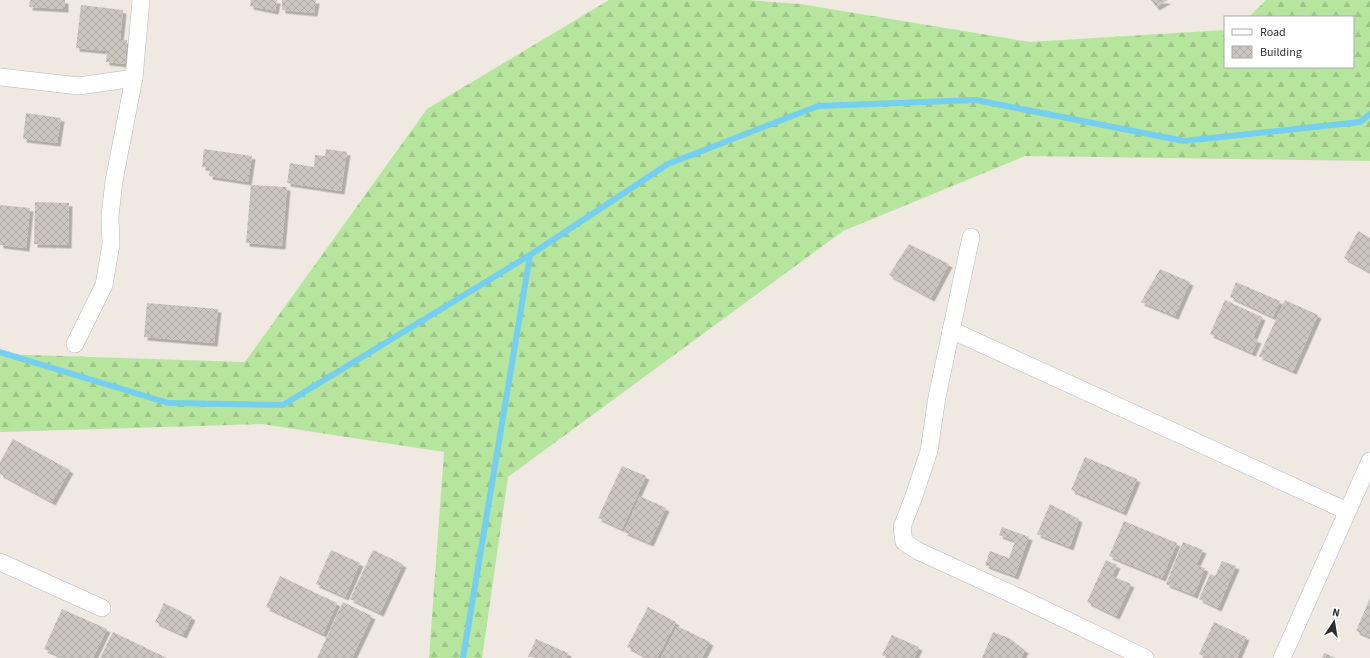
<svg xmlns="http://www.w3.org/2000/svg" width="1370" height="658" font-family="'Source Sans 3',sans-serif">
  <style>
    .forest { fill: url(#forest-firs) }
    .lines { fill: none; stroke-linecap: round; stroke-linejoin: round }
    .stream { stroke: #75cff0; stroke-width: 6 }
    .building { fill: url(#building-cross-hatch); filter: url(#shadow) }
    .minor-casing { stroke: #b4b7c1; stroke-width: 18 }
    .minor { stroke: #fff; stroke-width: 17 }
  </style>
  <defs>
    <pattern id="forest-firs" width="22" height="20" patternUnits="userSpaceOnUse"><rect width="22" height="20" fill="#b6e59e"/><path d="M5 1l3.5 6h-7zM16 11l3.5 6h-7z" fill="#9dc588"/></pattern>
    <pattern id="building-cross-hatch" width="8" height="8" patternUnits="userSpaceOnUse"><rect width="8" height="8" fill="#cbc7bf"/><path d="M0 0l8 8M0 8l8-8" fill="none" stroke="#afaba4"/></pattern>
    <filter id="shadow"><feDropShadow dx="3.5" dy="3.5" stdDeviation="0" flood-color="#0004"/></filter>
  </defs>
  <rect width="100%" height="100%" fill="#efe9e1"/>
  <path class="forest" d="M609 0H746L800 4 1030 42 1225 30V67H1353V17H1249L1266 0H1370V161L1025 156 843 231 508 477 482 658H429L444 452 262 424 0 432V354L245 362 427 109Z"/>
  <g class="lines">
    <g class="stream">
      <path d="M0 352 168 403 283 405 530 255 668 164 818 106 976 100 1184 141 1360 122 1370 114"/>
      <path d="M463 658 530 255"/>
    </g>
  </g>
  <g class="building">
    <path d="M30 0H65V9L29 7Z"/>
    <path d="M251 0H277L275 11 250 6Z"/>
    <path d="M282 0H316L314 13 282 10Z"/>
    <path d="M1151 0H1168L1156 7Z"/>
    <path d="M81 5 123 10 120 40H127L125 64 106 62 107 51 76 48Z"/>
    <path d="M26 113 61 118 57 143 23 139Z"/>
    <path d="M204 149 252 156 248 182 209 176 210 168 202 167Z"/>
    <path d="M326 149 347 152 341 191 287 183 290 163 314 167 315 155 325 156Z"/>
    <path d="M251 185 287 187 282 246 246 243Z"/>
    <path d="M35 202 69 203 68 245 34 244Z"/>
    <path d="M0 205 30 208 26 248 0 245Z"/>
    <path d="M1358 231 1370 238V272L1344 258Z"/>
    <path d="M909 244 949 264 931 298 889 275Z"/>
    <path d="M1160 269 1190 282 1175 316 1141 302Z"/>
    <path d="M1236 282 1280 301 1273 317 1230 297Z"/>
    <path d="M1225 300 1262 317 1253 338 1258 340 1252 353 1210 334Z"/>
    <path d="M1285 300 1318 315 1293 371 1259 356Z"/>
    <path d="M147 303 218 309 214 343 144 337Z"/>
    <path d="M13 439 70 470 52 502 0 474V462Z"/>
    <path d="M1085 457 1137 479 1123 512 1071 490Z"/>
    <path d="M622 466 646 476 622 529 598 518Z"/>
    <path d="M640 496 666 508 650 543 624 532Z"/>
    <path d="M1050 504 1079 519 1070 547 1037 534Z"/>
    <path d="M1124 521 1177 543 1162 578 1109 556Z"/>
    <path d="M1002 527 1029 537 1015 576 985 565 990 551 1009 558 1015 541 999 535Z"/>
    <path d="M1183 542 1203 550 1196 565 1205 568 1194 595 1166 584Z"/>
    <path d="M331 550 360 563 345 597 316 584Z"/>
    <path d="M373 550 403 564 380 613 350 599Z"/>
    <path d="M1106 560 1117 565 1112 576 1131 584 1116 616 1087 602Z"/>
    <path d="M1222 561 1236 566 1218 608 1199 599 1210 574 1215 576Z"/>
    <path d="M280 576 337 603 323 634 266 607Z"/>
    <path d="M1370 598V637L1356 631Z"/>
    <path d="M343 602 372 616 352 658H317Z"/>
    <path d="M164 603 192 617 183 635 155 622Z"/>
    <path d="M648 607 676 622 657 658H648L627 647Z"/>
    <path d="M62 609 107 629 93 658H64L44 649Z"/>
    <path d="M1214 622 1246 637 1237 658H1209L1199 654Z"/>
    <path d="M677 626 710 642 702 658H661Z"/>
    <path d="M113 632 167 658H100Z"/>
    <path d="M993 632 1009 638 1025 650 1021 658H982Z"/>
    <path d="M892 635 919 647 914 658H888L882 655Z"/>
    <path d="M536 639 568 653 566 658 528 657Z"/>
    <path d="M1324 653 1336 658H1322Z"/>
  </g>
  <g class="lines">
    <defs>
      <g id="minor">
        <path d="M0 77 79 86 134 78"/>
        <path d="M971 237 937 397 929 451 914 496 902 527 904 542 918 551 1029 602 1145 658"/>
        <path d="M951 330 1347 511"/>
        <path d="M75 344 104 285 111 244 110 216 114 181 134 78 141 0"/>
        <path d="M0 562 102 608"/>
        <path d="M1282 658 1370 461"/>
      </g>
    </defs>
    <use href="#minor" class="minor-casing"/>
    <use href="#minor" class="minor"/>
  </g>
  <rect x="1224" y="16" width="130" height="52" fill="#ffffff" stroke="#ababab"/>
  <rect x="1232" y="29" width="20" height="6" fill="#ffffff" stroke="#ababab"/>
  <text x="1260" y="36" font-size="12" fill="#2e2e2e">Road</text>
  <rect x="1232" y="46" width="20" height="12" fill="url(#building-cross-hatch)" stroke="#ababab"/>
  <text x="1260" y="56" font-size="12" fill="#2e2e2e">Building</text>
  <g transform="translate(1334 622) rotate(12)" stroke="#ffffff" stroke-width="3" paint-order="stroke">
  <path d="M0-3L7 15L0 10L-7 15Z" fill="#2e2e2e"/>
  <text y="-6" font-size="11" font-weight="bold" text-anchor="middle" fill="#2e2e2e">N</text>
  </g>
</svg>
